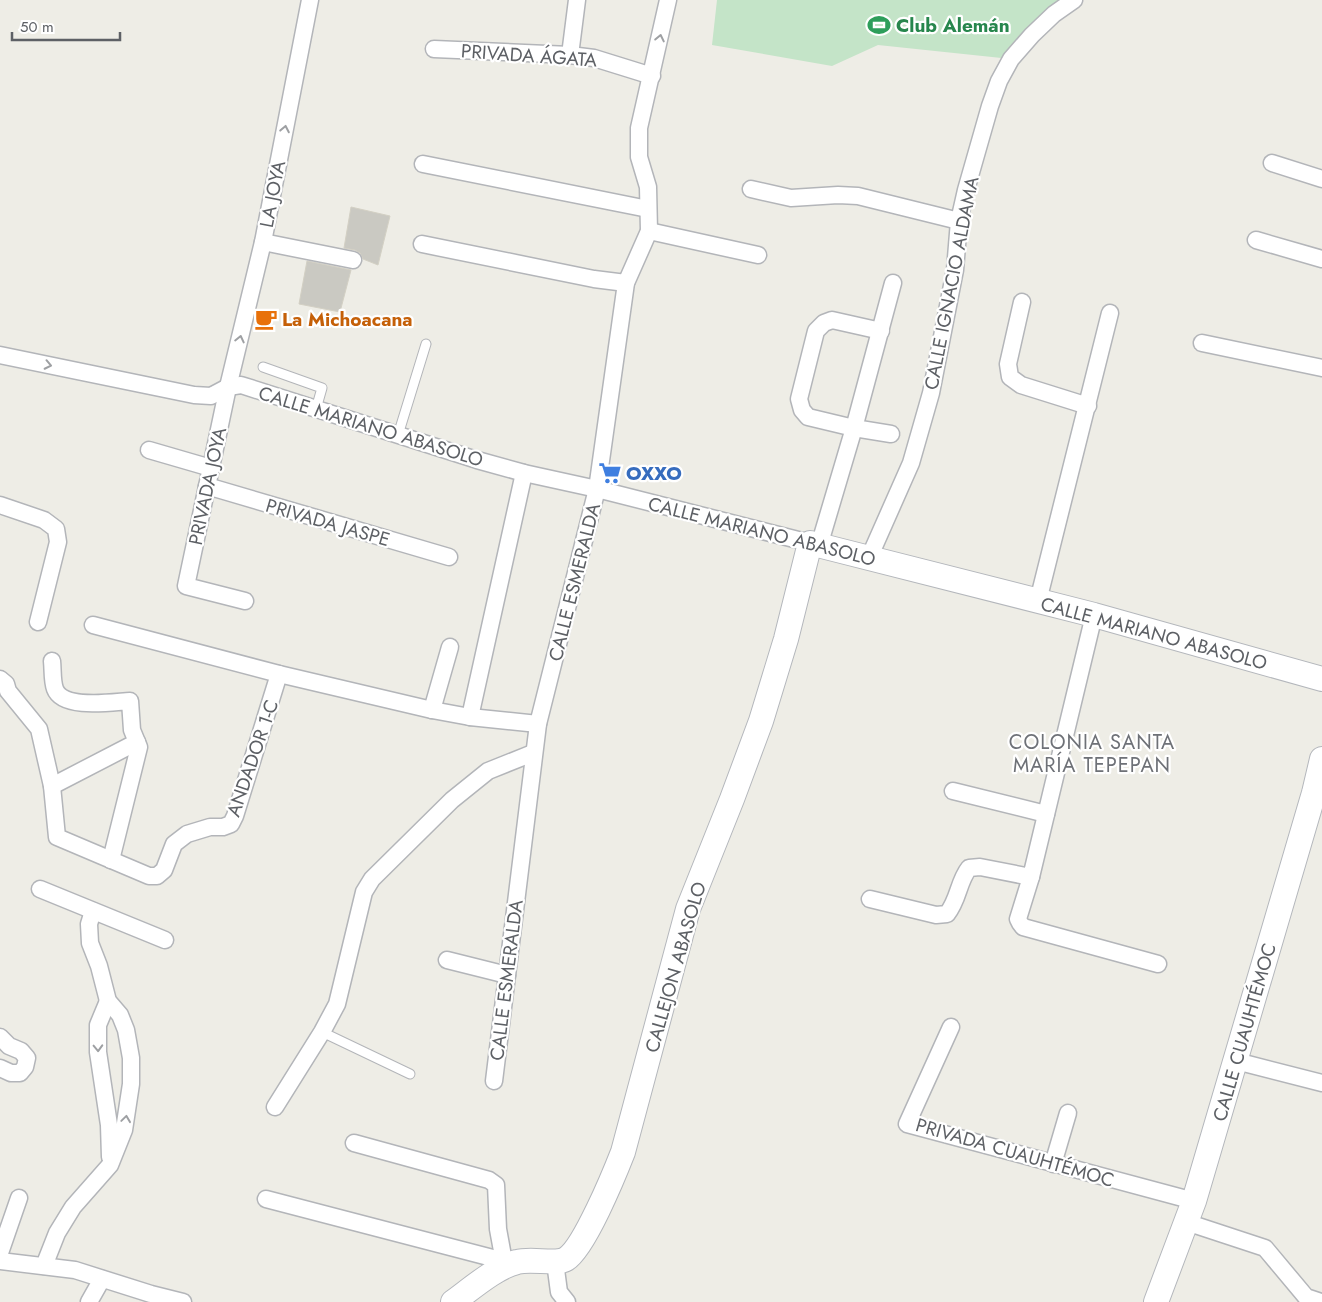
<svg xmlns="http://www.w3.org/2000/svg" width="1322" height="1302" font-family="Jost,sans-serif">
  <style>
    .green { fill: #c4e4c8 }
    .building { fill: #cac9c2; stroke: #d3d0c4 }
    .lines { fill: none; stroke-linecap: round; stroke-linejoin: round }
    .lane-casing { stroke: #b3b5b9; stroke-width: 11 }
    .street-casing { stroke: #b3b5b9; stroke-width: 19 }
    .secondary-casing { stroke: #b4b7bc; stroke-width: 26 }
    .lane { stroke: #fff; stroke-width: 9 }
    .street { stroke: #fff; stroke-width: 16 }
    .secondary { stroke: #fff; stroke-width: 24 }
    .oneway { stroke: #9ea0a3 }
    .labels { text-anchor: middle; stroke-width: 4.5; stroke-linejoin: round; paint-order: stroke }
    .leisure-label { font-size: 19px; font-weight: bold; fill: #27864d; stroke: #fff; text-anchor: start }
    .street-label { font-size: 19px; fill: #5d6065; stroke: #fff }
    .food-label { font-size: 19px; font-weight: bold; fill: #c56008; stroke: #fff; text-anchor: start }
    .shop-label { font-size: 19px; font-weight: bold; fill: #366cbe; stroke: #fff; text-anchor: start }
    .neighbourhood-label { font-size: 20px; letter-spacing: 1px; fill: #6e7177; stroke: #fff }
  </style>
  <rect width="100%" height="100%" fill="#eeede6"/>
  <path class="green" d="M717 0H1074L1011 59 878 45 832 66 712 45Z"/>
  <g class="building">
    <path d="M351 207 390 216 378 265 363 259 360 253 355 250 344 248Z"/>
    <path d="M307 261 351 270 340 312 299 304Z"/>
  </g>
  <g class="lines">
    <defs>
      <g id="lane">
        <path d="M263 367 322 388 316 409"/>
        <path d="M398 435 426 344"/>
        <path d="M322 1032 410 1074"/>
      </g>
      <g id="street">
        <path d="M434 49 570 55 594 58 652 76"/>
        <path d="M570 55 577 0"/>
        <path d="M1272 163 1322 179"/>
        <path d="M423 164 648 209"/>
        <path d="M751 189 791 198 838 195 858 196 959 221"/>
        <path d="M649 231 758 255"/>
        <path d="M1256 240 1322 259"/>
        <path d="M263 242 353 260"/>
        <path d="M422 244 594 279 626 283"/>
        <path d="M1022 302 1008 364 1010 377 1021 385 1088 406"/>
        <path d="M881 331 832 320 824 323 816 331 799 399 802 410 808 417 854 428 891 434"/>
        <path d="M1202 343 1322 368"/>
        <path d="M0 355 194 395 211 396 228 387 241 385 477 460 524 473 597 489 810 543"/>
        <path d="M149 450 211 468"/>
        <path d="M207 486 449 557"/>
        <path d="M0 505 44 520 56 529 58 542 38 622"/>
        <path d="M819 546 854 428 893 283"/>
        <path d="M869 558 911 463 931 393 955 270 959 221 966 190 990 106 999 81 1011 59 1032 35 1054 14 1074 0"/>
        <path d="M245 601 186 586 228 387 263 242 310 0"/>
        <path d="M1038 601 1110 313"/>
        <path d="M93 625 279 674 432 710 470 717 538 724"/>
        <path d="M52 661C53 670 52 681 55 689 63 710 112 702 130 701L132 730 139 747 111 860"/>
        <path d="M0 679 6 684 8 691 39 729 52 786 57 837 149 876H157L164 870 174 844 187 834 210 827H223L231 824 235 816 279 674"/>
        <path d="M432 710 450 647"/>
        <path d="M470 717 524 473"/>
        <path d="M52 786 137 742"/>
        <path d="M953 791 1046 814"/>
        <path d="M1031 877 1018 919 1020 923 1023 927 1158 964"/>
        <path d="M40 889 165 940"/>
        <path d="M870 899 936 915 947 914C959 899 958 882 969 868L980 867 1031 877 1094 615"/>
        <path d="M447 960 507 975"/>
        <path d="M108 1001 98 1025V1052L109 1125 110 1157"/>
        <path d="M951 1027 907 1124 1194 1201"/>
        <path d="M0 1037 9 1046 21 1051 27 1058 25 1067 20 1073H11L0 1068"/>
        <path d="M1236 1061 1322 1083"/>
        <path d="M494 1081 538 724 597 489 626 283 649 231 648 187 639 157V128L668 0"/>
        <path d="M275 1107 322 1032 337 1004 364 892 372 879 452 800 488 771 533 753"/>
        <path d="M354 1143 489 1180 496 1185 498 1229 505 1267"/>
        <path d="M1053 1164 1068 1113"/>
        <path d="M266 1199 504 1261"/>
        <path d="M1186 1222 1265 1248 1306 1297 1321 1302"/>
        <path d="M0 1253 19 1198"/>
        <path d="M0 1261 75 1270 151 1294 183 1302"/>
        <path d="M555 1262 559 1292 567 1302"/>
        <path d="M44 1266 57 1233 73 1207 110 1165 124 1130 131 1084V1058L126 1030 120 1015 108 1001 99 966 90 943 89 924 93 911"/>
        <path d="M89 1302 102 1279"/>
      </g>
      <g id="secondary">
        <path d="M453 1302C471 1289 496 1267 517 1262 532 1258 556 1265 566 1259 584 1248 614 1175 623 1152L688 909 732 799 761 721 786 639 810 543 1094 615 1322 679"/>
        <path d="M1156 1302 1194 1201 1314 793 1322 759"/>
      </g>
    </defs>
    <use href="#lane" class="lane-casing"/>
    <use href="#street" class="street-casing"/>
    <use href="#secondary" class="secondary-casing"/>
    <use href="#lane" class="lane"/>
    <use href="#street" class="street"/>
    <use href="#secondary" class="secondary"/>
  </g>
  <defs><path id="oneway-chevron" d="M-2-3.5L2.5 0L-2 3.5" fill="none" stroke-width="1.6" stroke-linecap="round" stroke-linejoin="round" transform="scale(1.25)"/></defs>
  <g class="oneway">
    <use href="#oneway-chevron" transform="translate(660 38) rotate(-78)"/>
    <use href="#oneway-chevron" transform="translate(285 129) rotate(-79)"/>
    <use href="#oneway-chevron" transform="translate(240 339) rotate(-77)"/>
    <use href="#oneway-chevron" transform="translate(48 365) rotate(12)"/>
    <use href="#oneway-chevron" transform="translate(98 1048) rotate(88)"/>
    <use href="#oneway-chevron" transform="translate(126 1119) rotate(-82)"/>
  </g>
  <defs>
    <symbol id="stadium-bare" viewBox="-9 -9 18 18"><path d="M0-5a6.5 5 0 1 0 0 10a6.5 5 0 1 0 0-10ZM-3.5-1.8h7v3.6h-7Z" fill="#2e9e5b" stroke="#fff" stroke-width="2.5" paint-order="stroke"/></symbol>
    <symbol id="cafe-bare" viewBox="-9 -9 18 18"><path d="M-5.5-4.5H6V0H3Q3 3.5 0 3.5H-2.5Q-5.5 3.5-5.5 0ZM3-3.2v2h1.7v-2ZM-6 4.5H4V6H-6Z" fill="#e8710a" stroke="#fff" stroke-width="2.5" paint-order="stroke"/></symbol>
    <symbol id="supermarket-bare" viewBox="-9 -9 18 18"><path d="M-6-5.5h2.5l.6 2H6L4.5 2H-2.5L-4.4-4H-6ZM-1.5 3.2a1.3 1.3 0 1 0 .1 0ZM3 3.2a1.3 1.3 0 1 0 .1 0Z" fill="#3f7fe0" stroke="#fff" stroke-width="2.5" paint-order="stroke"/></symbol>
  </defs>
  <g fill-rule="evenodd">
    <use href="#stadium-bare" x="863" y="9" width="32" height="32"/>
    <use href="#cafe-bare" x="250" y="303" width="32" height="32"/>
    <use href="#supermarket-bare" x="594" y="457" width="32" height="32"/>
  </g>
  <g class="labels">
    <g class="leisure-label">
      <text x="896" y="32">Club Alemán</text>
    </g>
    <g class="street-label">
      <text transform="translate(529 55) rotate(4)" y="7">PRIVADA ÁGATA</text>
      <text transform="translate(272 194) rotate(-79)" y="7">LA JOYA</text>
      <text transform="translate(951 283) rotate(-79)" y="7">CALLE IGNACIO ALDAMA</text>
      <text transform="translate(371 426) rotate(17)" y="7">CALLE MARIANO ABASOLO</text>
      <text transform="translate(207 486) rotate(-78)" y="7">PRIVADA JOYA</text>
      <text transform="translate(328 522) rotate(16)" y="7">PRIVADA JASPE</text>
      <text transform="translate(762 531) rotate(14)" y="7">CALLE MARIANO ABASOLO</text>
      <text transform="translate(574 582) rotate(-76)" y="7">CALLE ESMERALDA</text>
      <text transform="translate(1154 633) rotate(15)" y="7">CALLE MARIANO ABASOLO</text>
      <text transform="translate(252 758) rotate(-71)" y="7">ANDADOR 1-C</text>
      <text transform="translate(675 967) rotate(-74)" y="7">CALLEJON ABASOLO</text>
      <text transform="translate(506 980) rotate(-83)" y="7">CALLE ESMERALDA</text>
      <text transform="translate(1244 1032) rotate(-74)" y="7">CALLE CUAUHTÉMOC</text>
      <text transform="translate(1015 1152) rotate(16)" y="7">PRIVADA CUAUHTÉMOC</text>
    </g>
    <g class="food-label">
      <text x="282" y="326">La Michoacana</text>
    </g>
    <g class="shop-label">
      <text x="626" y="480">OXXO</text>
    </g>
    <g class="neighbourhood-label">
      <text x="1092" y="749">COLONIA SANTA<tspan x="1092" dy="23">MARÍA TEPEPAN</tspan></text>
    </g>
  </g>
  <path d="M12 32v8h108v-8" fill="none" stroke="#5d6065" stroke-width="2.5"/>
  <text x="20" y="32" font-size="15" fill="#5d6065" stroke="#ffffff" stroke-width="4" paint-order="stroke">50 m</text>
</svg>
